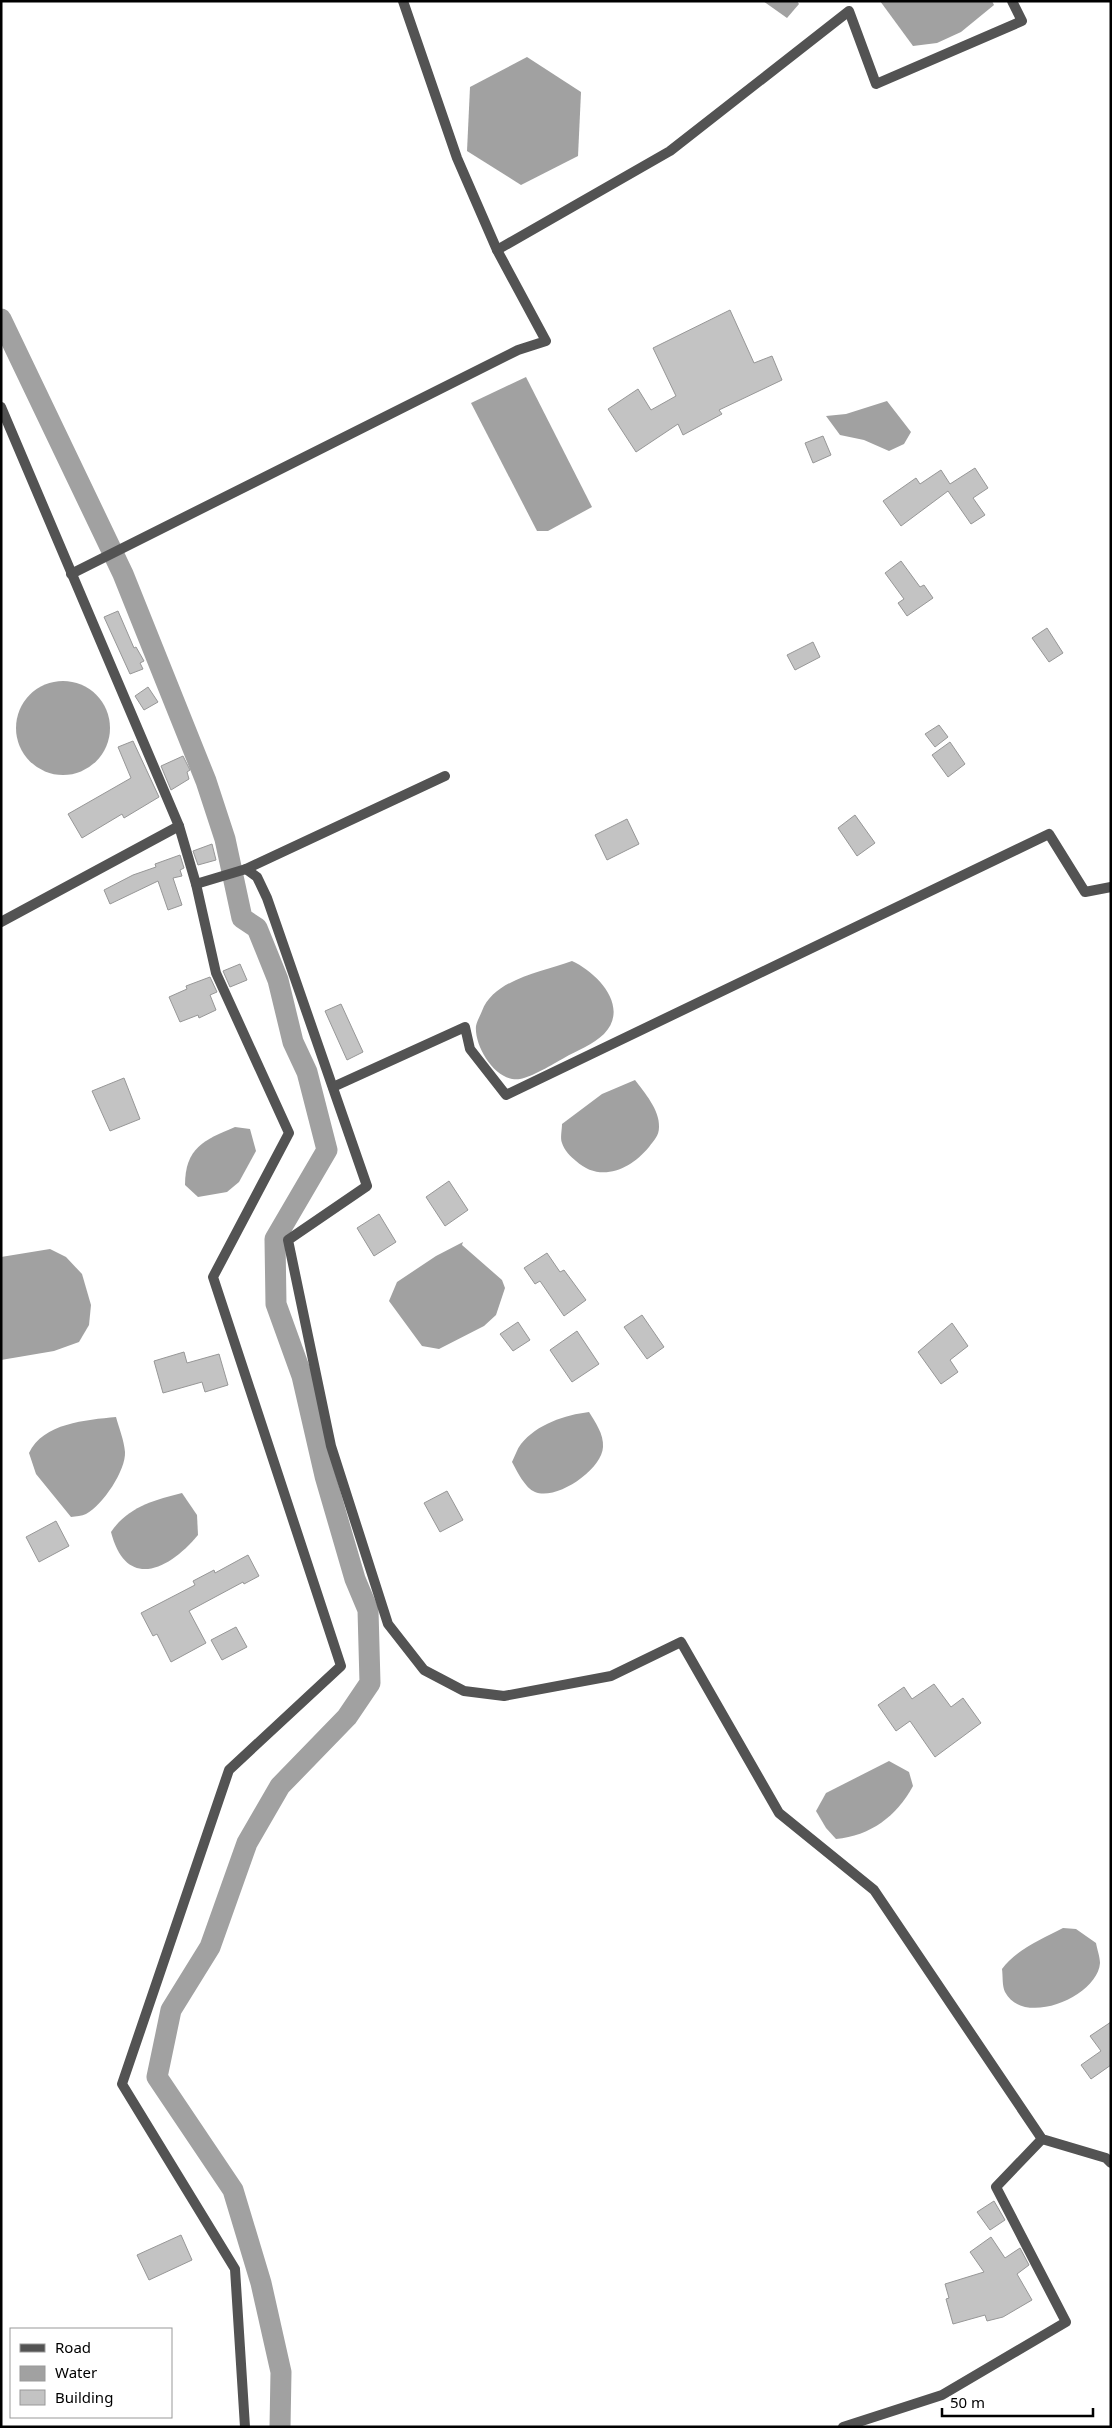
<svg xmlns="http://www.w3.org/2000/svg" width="1112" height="2428" font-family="'Noto Sans',sans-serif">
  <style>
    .water { fill: #a1a1a1 }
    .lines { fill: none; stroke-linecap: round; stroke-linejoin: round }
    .canal { stroke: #a1a1a1; stroke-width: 21 }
    .building { fill: #c3c3c3; stroke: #979797 }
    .street { stroke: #535353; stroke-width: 10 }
  </style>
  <rect width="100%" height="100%" fill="#fff"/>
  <g class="water">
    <path d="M763 1H797L799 4 787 18Z"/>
    <path d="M880 1H992L994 5 961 32 937 43 913 46Z"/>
    <path d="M527 57 581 92 578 156 521 185 467 151 470 87Z"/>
    <path d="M526 377 592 507 548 531H537L471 403Z"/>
    <path d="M887 401 911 432 904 444 889 451 864 440 840 435 826 416 846 414Z"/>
    <circle cx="63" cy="728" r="47"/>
    <path d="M572 961C598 973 630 1007 604 1034 594 1044 576 1051 564 1058 553 1064 532 1077 520 1079 496 1083 474 1046 476 1026 477 1021 480 1016 482 1011 494 979 542 972 572 961Z"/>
    <path d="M635 1080C644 1092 660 1110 659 1127 659 1136 654 1140 649 1147 630 1170 600 1183 576 1161 571 1157 564 1150 562 1143 560 1138 562 1130 562 1124L602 1094Z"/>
    <path d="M235 1127 250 1129 256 1151 239 1182 227 1192 198 1197 185 1185C185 1148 204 1140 235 1127Z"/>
    <path d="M463 1242 462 1245 502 1280 505 1288 496 1315 484 1326 439 1349 422 1346 389 1301 397 1282 436 1256Z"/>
    <path d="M50 1249 66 1257 82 1274 91 1305 89 1325 79 1342 54 1351 1 1360V1257Z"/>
    <path d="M589 1412C595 1422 604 1434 603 1447 602 1470 556 1501 535 1492 525 1488 517 1471 512 1462 515 1456 517 1449 521 1444 537 1424 565 1415 589 1412Z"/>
    <path d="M116 1417C119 1428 124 1440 125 1452 126 1470 103 1505 86 1514 82 1516 76 1516 71 1517L36 1474 29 1453C43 1423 86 1420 116 1417Z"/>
    <path d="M182 1493 197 1515 198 1535C169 1570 126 1591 111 1532 128 1507 154 1500 182 1493Z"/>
    <path d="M889 1761 909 1772 913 1786C897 1816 870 1836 836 1839L826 1828 816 1811 826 1793Z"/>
    <path d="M1063 1928 1076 1929 1096 1943C1097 1949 1100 1957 1100 1963 1098 1996 1024 2028 1005 1992 1002 1986 1003 1976 1002 1969 1017 1949 1042 1939 1063 1928Z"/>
  </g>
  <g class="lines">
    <path class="canal" d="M1 319 123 574 206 781 225 839 242 918 257 928 278 980 293 1042 307 1072 327 1150 275 1239 276 1304 302 1376 325 1476 355 1579 368 1610 370 1683 347 1717 280 1786 247 1843 210 1947 171 2010 157 2077 233 2190 261 2283 281 2372 280 2427"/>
  </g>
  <g class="building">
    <path d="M730 310 754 363 772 356 782 380 719 410 722 414 683 435 678 424 636 452 608 409 638 389 651 410 676 396 653 348Z"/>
    <path d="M823 436 831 455 813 463 805 443Z"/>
    <path d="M975 468 988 488 973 498 985 515 971 524 948 491 901 526 883 501 916 478 920 484 941 470 950 484Z"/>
    <path d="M901 561 920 587 924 585 933 598 907 616 898 603 904 599 885 573Z"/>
    <path d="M118 611 134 648 136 647 144 661 140 663 143 669 130 674 104 617Z"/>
    <path d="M1047 628 1063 653 1049 662 1032 638Z"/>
    <path d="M813 642 820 657 795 670 787 655Z"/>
    <path d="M148 687 158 702 144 710 135 696Z"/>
    <path d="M939 725 948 737 935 747 925 734Z"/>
    <path d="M133 741 159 797 124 818 122 814 82 838 68 814 131 778 118 747Z"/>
    <path d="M950 742 965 764 948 777 932 755Z"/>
    <path d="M183 756 190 770 187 772 189 779 171 790 161 766Z"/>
    <path d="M855 815 875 843 857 856 838 828Z"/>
    <path d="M627 819 639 844 607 860 595 835Z"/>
    <path d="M212 844 216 860 198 865 193 851Z"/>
    <path d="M180 855 184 868 180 870 182 876 173 878 182 905 168 910 158 881 110 904 104 890 133 875 156 867 155 864Z"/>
    <path d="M240 964 247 980 230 987 223 971Z"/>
    <path d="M210 977 217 992 210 995 216 1010 199 1018 198 1015 180 1022 169 997 187 989 186 986Z"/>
    <path d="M341 1004 363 1052 347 1060 325 1011Z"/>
    <path d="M124 1078 140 1119 110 1131 92 1091Z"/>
    <path d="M449 1181 468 1210 445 1226 426 1197Z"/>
    <path d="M379 1214 396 1242 374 1256 357 1228Z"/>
    <path d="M547 1253 560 1272 564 1270 586 1300 564 1316 540 1281 535 1284 524 1268Z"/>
    <path d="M642 1315 664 1347 647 1359 624 1327Z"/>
    <path d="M518 1322 530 1340 513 1351 500 1334Z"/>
    <path d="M952 1323 968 1346 950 1360 958 1372 941 1384 918 1352Z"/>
    <path d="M577 1331 599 1364 572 1382 550 1350Z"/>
    <path d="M184 1352 187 1363 219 1354 228 1385 205 1392 202 1382 163 1393 154 1361Z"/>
    <path d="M447 1491 463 1520 440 1532 424 1503Z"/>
    <path d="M56 1521 69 1546 39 1562 26 1537Z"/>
    <path d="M248 1555 259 1576 244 1584 243 1582 189 1611 206 1643 171 1662 157 1634 153 1636 141 1613 195 1585 193 1581 214 1570 215 1573Z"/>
    <path d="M236 1627 247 1647 222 1660 211 1640Z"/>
    <path d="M934 1684 951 1707 963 1698 981 1723 935 1757 910 1721 896 1731 878 1705 904 1687 912 1699Z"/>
    <path d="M1111 2022V2065L1091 2079 1081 2065 1101 2051 1090 2036Z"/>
    <path d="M994 2201 1005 2220 990 2230 977 2212Z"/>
    <path d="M181 2235 192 2260 149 2280 137 2255Z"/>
    <path d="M991 2237 1005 2258 1020 2248 1029 2265 1017 2274 1032 2300 1003 2317 987 2321 985 2315 953 2324 946 2299 949 2298 945 2284 984 2272 970 2252Z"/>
  </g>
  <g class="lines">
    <g class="street">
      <path d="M497 250 670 151 849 11 876 84 1022 21 1012 1"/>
      <path d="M1 407 179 826 196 884 216 973 289 1133 213 1277 341 1666 229 1770 122 2084 235 2269 245 2427"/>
      <path d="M71 574 518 350 546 341 497 250 457 158 403 1"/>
      <path d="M246 869 257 877 267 898 367 1186 288 1240 331 1446 388 1624 424 1670 464 1691 504 1696 611 1676 681 1642 779 1813 874 1890 1042 2139 1106 2158 1111 2163"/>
      <path d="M196 884 246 869 445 776"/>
      <path d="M1 922 179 826"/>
      <path d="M333 1087 465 1027 470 1049 506 1095 1049 834 1085 892 1111 887"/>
      <path d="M843 2427 942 2395 1066 2322 996 2187 1042 2139"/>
    </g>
  </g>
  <rect width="1112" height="2428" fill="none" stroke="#000000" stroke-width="5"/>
  <rect x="10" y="2328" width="162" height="90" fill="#ffffff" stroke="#999999"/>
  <rect x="20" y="2344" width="25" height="8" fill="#535353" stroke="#999999"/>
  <text x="55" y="2353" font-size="15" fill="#000000">Road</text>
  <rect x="20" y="2366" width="25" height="15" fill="#a1a1a1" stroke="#999999"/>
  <text x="55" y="2378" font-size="15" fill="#000000">Water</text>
  <rect x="20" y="2390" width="25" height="15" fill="#c3c3c3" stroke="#999999"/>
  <text x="55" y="2403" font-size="15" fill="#000000">Building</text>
  <path d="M942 2408v8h151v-8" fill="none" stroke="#000000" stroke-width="2.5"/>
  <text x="950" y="2408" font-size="15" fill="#000000" stroke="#ffffff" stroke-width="4" paint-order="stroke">50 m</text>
</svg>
